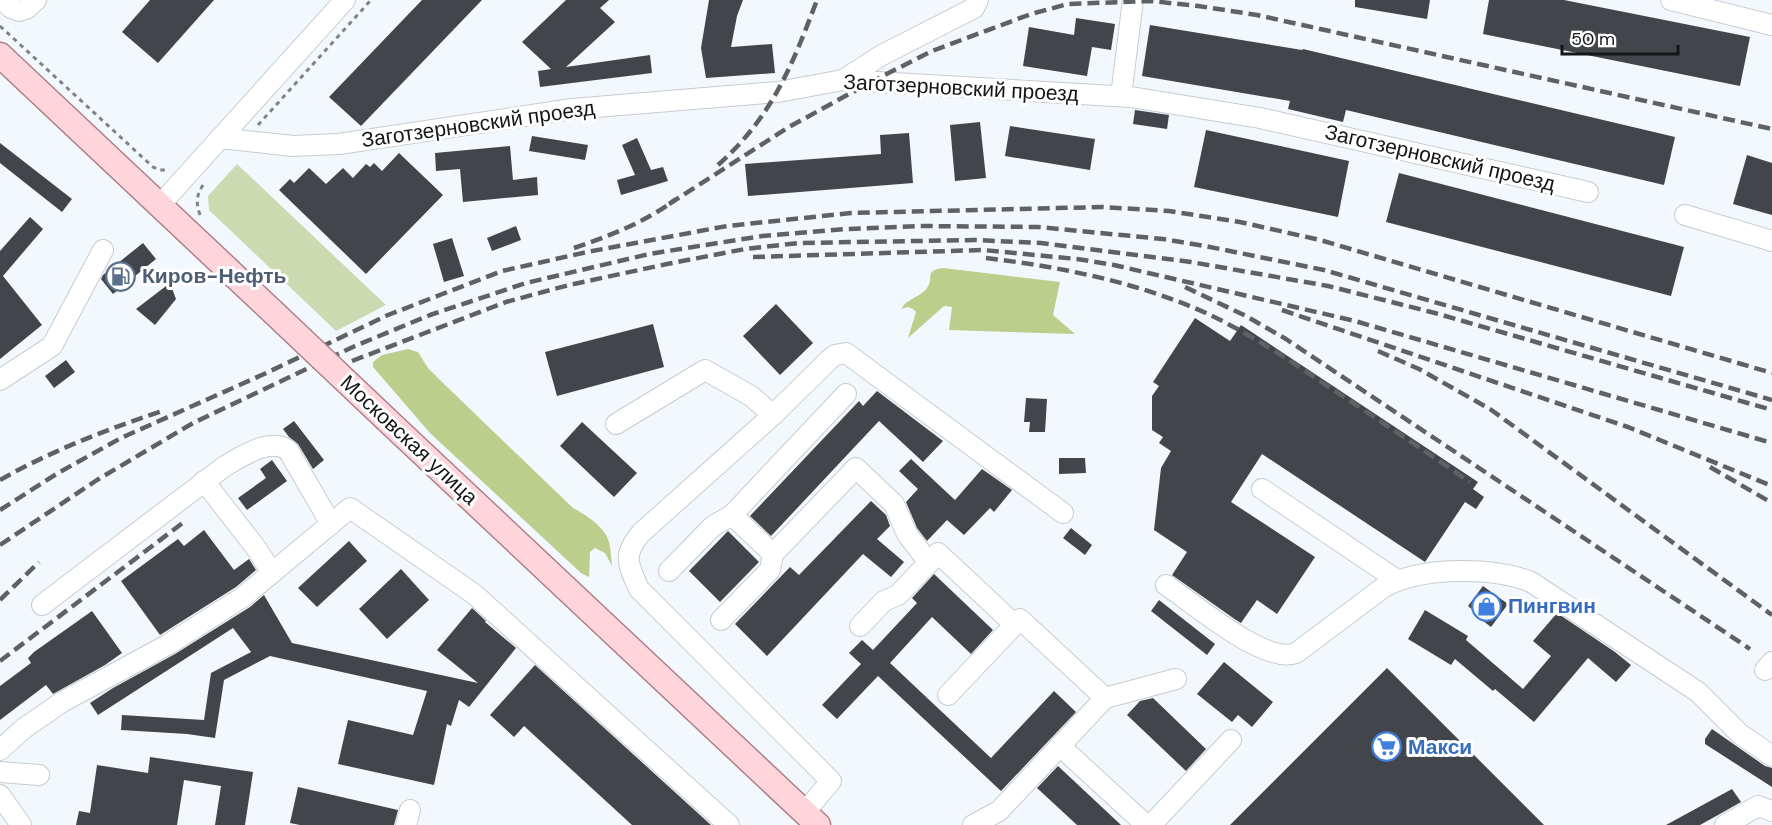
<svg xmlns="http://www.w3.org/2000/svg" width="1772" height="825" font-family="'DM Sans',sans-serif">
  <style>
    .green { fill: #cdd9b1 }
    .forest { fill: #bcce8c }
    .building { fill: #42464b }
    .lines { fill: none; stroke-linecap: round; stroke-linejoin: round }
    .minor-casing { stroke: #c7ccd2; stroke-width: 22 }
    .major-casing { stroke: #ac8087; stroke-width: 27 }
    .path { stroke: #808387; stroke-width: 3; stroke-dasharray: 4.5 4.5; stroke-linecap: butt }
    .minor { stroke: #fff; stroke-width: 20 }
    .major { stroke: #fed5db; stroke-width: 24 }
    .rail { stroke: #5f6265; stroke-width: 4.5; stroke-dasharray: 12 6; stroke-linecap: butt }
    .major-bridge-casing { stroke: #ac8087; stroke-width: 27; stroke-linecap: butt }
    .major-bridge { stroke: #fed5db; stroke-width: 24 }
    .labels { text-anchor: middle; stroke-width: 6; stroke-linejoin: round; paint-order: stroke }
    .street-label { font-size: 21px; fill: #131517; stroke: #fff }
    .service-label { font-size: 21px; font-weight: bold; fill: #4e5e75; stroke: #fff; text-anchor: start }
    .shop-label { font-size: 21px; font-weight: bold; fill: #366cbe; stroke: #fff; text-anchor: start }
  </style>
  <rect width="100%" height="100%" fill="#f3f8fe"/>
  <path class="green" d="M237 164 386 305 336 331 209 210 208 196Z"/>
  <g class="forest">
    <path d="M943 268 1060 282 1053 315 1075 334 949 330 952 307 944 306 908 338 916 312 913 309 908 307 901 309C907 298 921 297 927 288 935 277 923 271 943 268Z"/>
    <path d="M408 349 418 352 428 368 442 382 573 508C585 514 606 528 609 542 611 549 611 558 612 566L605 553 595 548 590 552 589 577 581 573 430 433 373 367V362L382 355Z"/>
  </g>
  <g class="building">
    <path d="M150 0H214L158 63 122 32Z"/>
    <path d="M422 0H482L361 126 329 97Z"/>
    <path d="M566 0H609L600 8 615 22 566 67 650 55 652 73 540 87 538 71 551 69 522 42Z"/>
    <path d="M709 0H743L737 16 731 47 772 44 775 73 706 78 701 48Z"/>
    <path d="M1355 0H1430L1427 19 1355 7Z"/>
    <path d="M1489 0H1564L1750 37 1740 86 1483 34Z"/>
    <path d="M1076 18 1115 24 1111 50 1092 47 1087 76 1023 66 1029 27 1074 35Z"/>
    <path d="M1150 25 1302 50 1303 49 1675 137 1664 185 1346 110 1343 122 1288 109 1290 101 1142 76Z"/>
    <path d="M1135 110 1169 115 1167 129 1133 124Z"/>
    <path d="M980 122 986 178 955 181 950 125Z"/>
    <path d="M1010 126 1095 139 1090 170 1005 156Z"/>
    <path d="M1206 130 1349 161 1338 217 1194 187Z"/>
    <path d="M909 133 913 183 748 196 745 164 881 154 880 135Z"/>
    <path d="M532 136 588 145 585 160 529 151Z"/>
    <path d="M637 138 651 170 663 167 668 181 621 195 617 180 635 175 622 145Z"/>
    <path d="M0 143 72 199 62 212 0 163Z"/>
    <path d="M510 146 513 180 537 177 538 195 463 202 460 169 436 171 435 153Z"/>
    <path d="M399 153 443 195 366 274 279 190 290 179 294 183 309 168 326 184 343 168 353 178 366 164 370 167 374 163 382 171Z"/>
    <path d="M1747 155 1772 163V215L1733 204Z"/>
    <path d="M1399 173 1684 247 1671 296 1386 222Z"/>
    <path d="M30 217 43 229 3 276 42 325 0 359V251Z"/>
    <path d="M516 226 521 240 492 251 487 238Z"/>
    <path d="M452 238 464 276 444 282 433 244Z"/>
    <path d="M143 243 156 259 113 294 101 279 103 275Z"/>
    <path d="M170 283 176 299 155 325 136 309Z"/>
    <path d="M776 304 813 343 780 375 743 336Z"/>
    <path d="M1195 318 1230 341 1241 325 1478 482 1473 489 1484 497 1476 509 1465 502 1425 562 1262 454 1231 502 1315 557 1277 614 1257 600 1241 623 1236 620 1172 575 1187 552 1154 530 1161 468 1171 451 1159 443 1163 437 1152 430V396L1159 386 1153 382Z"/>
    <path d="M653 324 664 367 557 396 545 352Z"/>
    <path d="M66 360 75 372 54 388 45 376Z"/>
    <path d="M877 391 943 441 923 462 879 421 771 536 750 516 859 401 863 406Z"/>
    <path d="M1026 398 1047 399 1045 432H1029L1030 422H1024Z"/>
    <path d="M294 421 324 460 313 469 298 444 289 437 283 429Z"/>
    <path d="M582 422 637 473 614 497 560 446Z"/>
    <path d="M1059 458H1085L1086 473 1059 474Z"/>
    <path d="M911 459 955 500 982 469 1012 490 994 512 990 508 964 535 947 520 927 541 917 528 906 502 918 489 899 471Z"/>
    <path d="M272 460 287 481 247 510 238 498 266 478 260 469Z"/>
    <path d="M871 501 886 515 890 526 877 539 904 562 891 577 863 554 767 656 735 624 790 567 799 575Z"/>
    <path d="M1071 528 1092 545 1085 555 1063 538Z"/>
    <path d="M204 530 234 570 249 559 256 570 236 587 160 635 121 581 178 539 184 546Z"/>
    <path d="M728 531 759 562 720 602 689 571Z"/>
    <path d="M349 541 367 561 317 607 298 588Z"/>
    <path d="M401 569 429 600 387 639 359 609Z"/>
    <path d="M934 574 993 630 971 654 932 617 890 663 991 758 1054 691 1076 712 1001 791 878 676 837 719 822 705 861 664 849 653 862 640 873 650 917 603 912 598Z"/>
    <path d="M1483 586 1508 604 1491 627 1474 614 1475 612 1468 606Z"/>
    <path d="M264 595 292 643 478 683 437 650 472 608 486 621 485 622 516 648 469 707 459 700 451 726 447 724 434 785 338 764 348 720 413 735 427 691 270 656 224 680 215 738 187 734 121 730 122 715 204 720 211 673 251 652 233 628 98 715 90 703 113 688 175 654 250 607Z"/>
    <path d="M1159 600 1215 644 1207 655 1151 611Z"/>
    <path d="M1425 610 1468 636 1466 640 1523 689 1551 656 1533 641 1557 613 1615 652 1631 665 1616 682 1588 658 1534 722 1495 689 1493 691 1455 659 1451 665 1408 639Z"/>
    <path d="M92 611 122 653 105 665 53 694 46 685 0 720V686L31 663 28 658 34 652Z"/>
    <path d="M1224 662 1273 702 1252 727 1238 715 1232 722 1197 694Z"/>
    <path d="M535 665 711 825H632L524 726 514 737 490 715Z"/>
    <path d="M1387 668 1544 825H1230Z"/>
    <path d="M1153 698 1206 749 1186 771 1127 715 1140 701Z"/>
    <path d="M1712 729 1765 766 1772 768V787L1705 744V739Z"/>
    <path d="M150 757 253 772 245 825H215L221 786 184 780 177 825H76L79 811 90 813 97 765 148 773Z"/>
    <path d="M1058 766 1121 825H1077L1037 788Z"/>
    <path d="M298 787 398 810 394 825H300L290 823Z"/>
    <path d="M1732 789 1741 802 1718 815 1700 825H1666Z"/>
  </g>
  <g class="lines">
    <defs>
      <g id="minor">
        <path d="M3 0 11 8 19 11 26 9 36 0"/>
        <path d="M1671 0 1772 25"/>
        <path d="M843 80 882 55 974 8 978 0"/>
        <path d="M1121 96 1133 0"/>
        <path d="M220 138 293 146 339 144 572 109 778 92 843 80 1131 97 1260 118 1588 192"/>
        <path d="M159 206 345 0"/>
        <path d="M1685 215 1772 241"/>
        <path d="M0 380 52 346 103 250"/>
        <path d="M616 424 705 370 751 396 773 415"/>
        <path d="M204 481 256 548 272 573"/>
        <path d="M1262 489 1397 580"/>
        <path d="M773 554 732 515 846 394"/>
        <path d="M669 571 713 526 732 515"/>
        <path d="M1166 585C1193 603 1265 665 1296 653L1384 587C1421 567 1492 566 1531 582L1698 692 1740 734 1772 756"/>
        <path d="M42 605 225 466C241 457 270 437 288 450L331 524"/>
        <path d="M721 620 770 570 773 554 856 468 894 504 907 534 929 563"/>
        <path d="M860 626 884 601 898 595 938 553 1015 625"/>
        <path d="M1765 670 1772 662"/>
        <path d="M948 695 1020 619 1105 698"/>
        <path d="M1060 746 1146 825"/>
        <path d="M0 750 23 729 62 702 169 644 243 597 350 508 474 594 729 825"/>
        <path d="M0 772 39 775"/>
        <path d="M0 795 21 825"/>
        <path d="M805 812 831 781 639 589C628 564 622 556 641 533L773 415 829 360 835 355 846 353 1063 513"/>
        <path d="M406 825 410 810"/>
        <path d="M973 825 999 811 1105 698 1176 679"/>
        <path d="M1151 825 1231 740"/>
        <path d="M1725 825 1758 806 1772 811"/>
      </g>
      <g id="major">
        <path d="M0 55 272 311"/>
        <path d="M387 420 818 825"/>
      </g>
    </defs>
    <use href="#minor" class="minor-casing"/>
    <use href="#major" class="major-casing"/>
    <g class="path">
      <path d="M0 26 153 167 160 170H167"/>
      <path d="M258 125 371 0"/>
      <path d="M200 215C196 203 196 196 203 185"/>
    </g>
    <use href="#minor" class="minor"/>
    <use href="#major" class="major"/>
    <g class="rail">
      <path d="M718 165C772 117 792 66 817 0"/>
      <path d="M669 204 789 127 871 82 932 51 1031 14 1068 4 1151 1 1198 6 1257 15 1772 129"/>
      <path d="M574 248C609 236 646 222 676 199"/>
      <path d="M753 257 983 250 1077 259 1114 265 1355 321 1772 443"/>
      <path d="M986 258C1061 267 1137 282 1206 313 1253 335 1295 364 1338 393 1382 422 1426 452 1470 482"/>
      <path d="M1185 287 1246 316 1286 339 1750 649"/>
      <path d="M1282 310 1628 427 1772 486"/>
      <path d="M1378 351 1419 369 1490 409 1772 615"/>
      <path d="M352 361 506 302 569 285 667 264 745 249 799 243 975 240 1041 243 1191 262 1328 286 1435 313 1772 410"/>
      <path d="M1710 467 1772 503"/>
      <path d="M0 480C53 450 108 429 165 410"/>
      <path d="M0 510 58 473 121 438 264 374 388 315 502 271 587 252 727 226 851 213 1102 207 1169 211 1240 222 1320 240 1772 373"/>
      <path d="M0 545 97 480 193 423 355 346 430 315 526 283 649 254 762 236 846 229 919 226 1038 227 1163 239 1205 246 1324 270 1772 400"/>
      <path d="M0 600 39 562"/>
      <path d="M0 661 184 522"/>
    </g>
    <defs>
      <path id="major-bridge" d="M272 311 387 420"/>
    </defs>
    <use href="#major-bridge" class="major-bridge-casing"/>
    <use href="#major-bridge" class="major-bridge"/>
  </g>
  <defs>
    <symbol id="fuel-ring" viewBox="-11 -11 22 22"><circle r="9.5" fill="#fff" stroke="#5c6f8a" stroke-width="1.5"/><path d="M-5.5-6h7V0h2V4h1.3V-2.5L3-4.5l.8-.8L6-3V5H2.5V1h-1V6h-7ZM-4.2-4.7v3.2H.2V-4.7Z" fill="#5c6f8a"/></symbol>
    <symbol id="shop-ring" viewBox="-11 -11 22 22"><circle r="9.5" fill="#fff" stroke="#3f7fe0" stroke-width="1.5"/><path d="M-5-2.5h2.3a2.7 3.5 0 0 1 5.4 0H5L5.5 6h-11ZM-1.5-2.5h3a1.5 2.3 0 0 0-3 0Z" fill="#3f7fe0"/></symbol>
    <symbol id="supermarket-ring" viewBox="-11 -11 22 22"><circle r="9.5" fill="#fff" stroke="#3f7fe0" stroke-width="1.5"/><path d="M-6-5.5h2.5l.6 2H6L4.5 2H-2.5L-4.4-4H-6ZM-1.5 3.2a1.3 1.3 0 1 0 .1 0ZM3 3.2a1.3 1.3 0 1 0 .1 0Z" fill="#3f7fe0"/></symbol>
  </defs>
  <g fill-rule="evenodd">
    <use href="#fuel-ring" x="104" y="260" width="33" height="33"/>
    <use href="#shop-ring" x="1470" y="590" width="33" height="33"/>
    <use href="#supermarket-ring" x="1370" y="730" width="33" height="33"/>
  </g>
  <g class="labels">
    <g class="street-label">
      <text transform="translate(961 88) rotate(3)" y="7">Заготзерновский проезд</text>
      <text transform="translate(478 124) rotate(-8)" y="7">Заготзерновский проезд</text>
      <text transform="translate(1440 158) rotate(13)" y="7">Заготзерновский проезд</text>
      <text transform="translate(409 440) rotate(43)" y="7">Московская улица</text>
    </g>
    <g class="service-label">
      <text x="142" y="283">Киров-Нефть</text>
    </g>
    <g class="shop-label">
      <text x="1508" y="613">Пингвин</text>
      <text x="1408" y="754">Макси</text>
    </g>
  </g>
  <path d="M1562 45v9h116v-9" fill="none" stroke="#131517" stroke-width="3"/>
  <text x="1571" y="45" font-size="18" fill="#131517" stroke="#ffffff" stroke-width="4.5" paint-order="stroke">50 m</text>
</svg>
